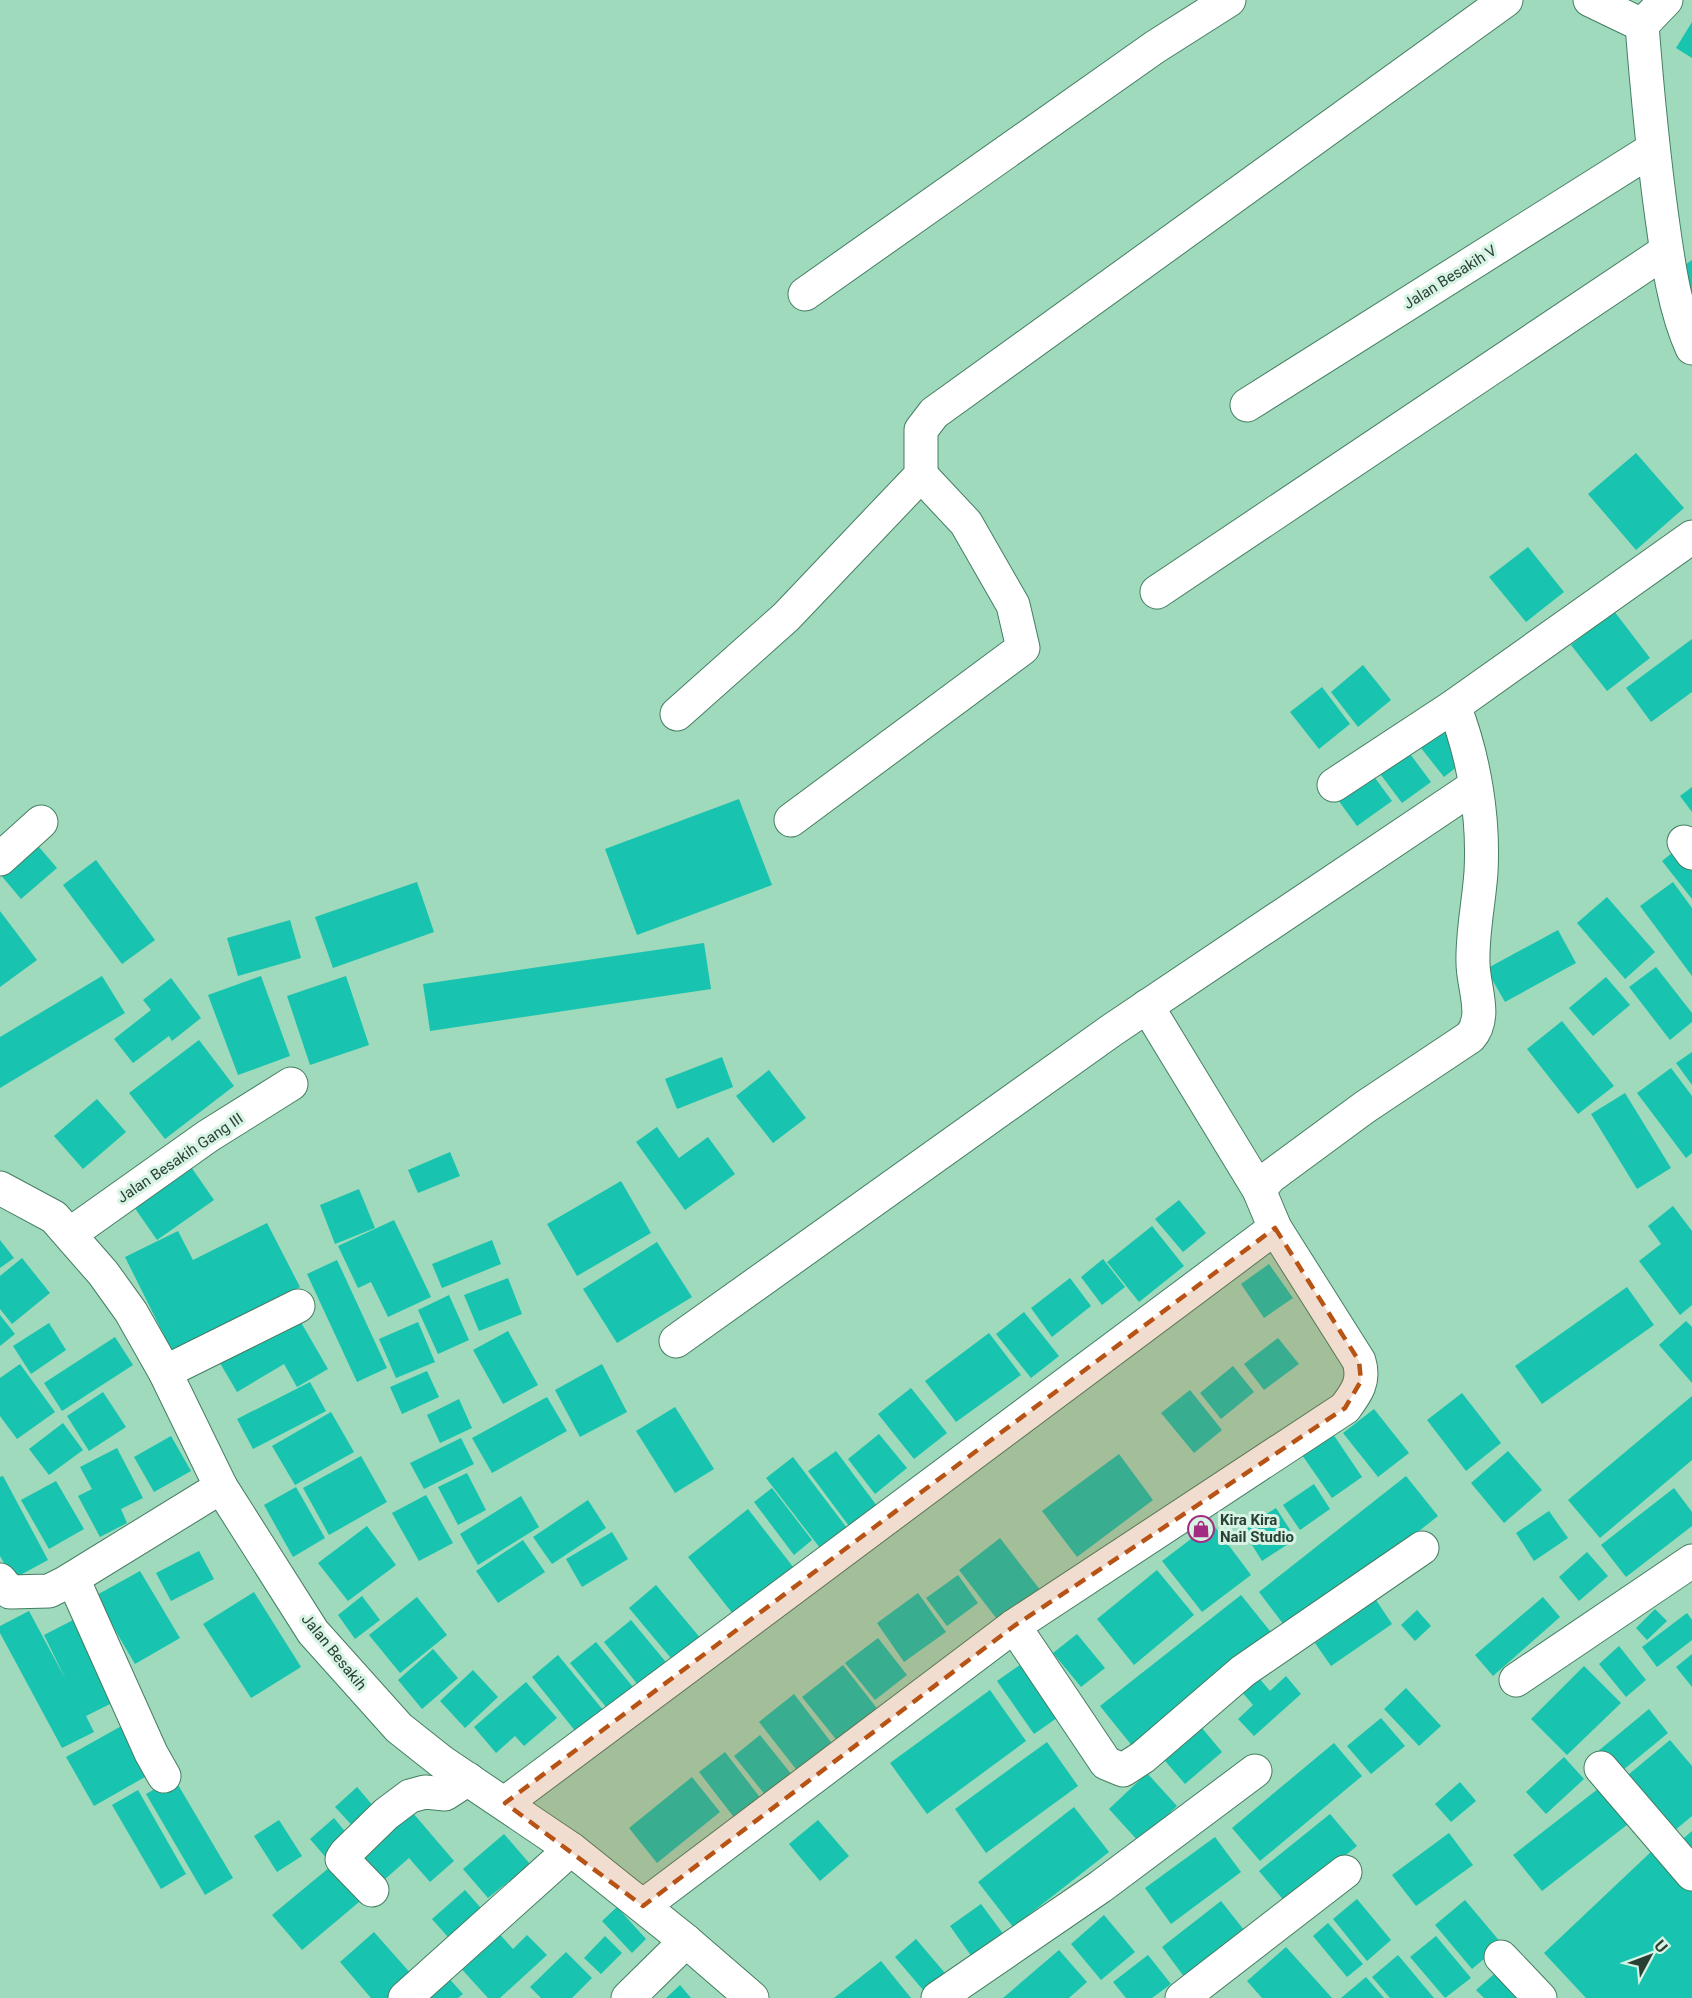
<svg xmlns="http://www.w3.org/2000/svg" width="1692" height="1998" font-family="Roboto,sans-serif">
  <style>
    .building { fill: #18c4af }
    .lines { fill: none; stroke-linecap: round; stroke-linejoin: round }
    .minor-casing { stroke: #457e63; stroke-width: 35 }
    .minor { stroke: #fff; stroke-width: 33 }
    .marked { fill: #b85316; fill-opacity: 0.2; stroke: #b85316; stroke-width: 4.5; stroke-dasharray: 12 8; stroke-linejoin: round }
    .labels { text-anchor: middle; stroke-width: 6; stroke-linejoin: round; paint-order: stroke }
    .street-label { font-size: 15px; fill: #294135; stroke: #d6f3e3 }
    .poi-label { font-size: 15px; font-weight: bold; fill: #294135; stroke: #d6f3e3; text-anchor: start }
  </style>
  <rect width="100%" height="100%" fill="#9edabb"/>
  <g class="building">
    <path d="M1692 22V58L1676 48Z"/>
    <path d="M1692 260V293L1676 271Z"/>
    <path d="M1636 453 1684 508 1636 550 1588 494Z"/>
    <path d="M1528 547 1564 592 1526 622 1489 577Z"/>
    <path d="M1614 611 1650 658 1607 691 1571 645Z"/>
    <path d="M1692 639V692L1651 722 1626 688Z"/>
    <path d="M1363 665 1391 700 1358 727 1331 692Z"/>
    <path d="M1322 687 1350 724 1319 749 1290 712Z"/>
    <path d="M1441 724 1467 759 1444 777 1417 743Z"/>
    <path d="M1404 746 1431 782 1402 803 1375 767Z"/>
    <path d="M1367 767 1392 801 1357 826 1333 793Z"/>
    <path d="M1692 787V812L1680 796Z"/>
    <path d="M739 799 772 885 637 935 605 849Z"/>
    <path d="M33 840 57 868 21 899 0 874Z"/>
    <path d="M1677 849 1692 869V899L1662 861Z"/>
    <path d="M96 860 155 940 122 964 63 885Z"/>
    <path d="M417 882 434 932 333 968 315 917Z"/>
    <path d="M1673 882 1692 908V976L1640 906Z"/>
    <path d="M1607 897 1655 952 1625 979 1577 923Z"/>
    <path d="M0 911 37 960 0 987Z"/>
    <path d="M290 920 301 958 238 976 227 938Z"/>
    <path d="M1558 930 1576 963 1505 1002 1486 969Z"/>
    <path d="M704 943 711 989 430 1031 423 984Z"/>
    <path d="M1656 967 1692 1013V1022L1670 1040 1629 987Z"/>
    <path d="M102 976 125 1013 0 1088V1037Z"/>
    <path d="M261 976 290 1056 238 1075 208 995Z"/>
    <path d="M346 976 369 1045 310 1065 287 996Z"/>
    <path d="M1606 977 1630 1005 1593 1036 1569 1008Z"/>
    <path d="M171 978 201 1018 172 1041 169 1036 133 1063 114 1039 151 1010 143 1000Z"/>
    <path d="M1562 1021 1614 1086 1578 1114 1527 1049Z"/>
    <path d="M199 1040 234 1086 165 1139 129 1093Z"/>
    <path d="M1692 1052V1085L1676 1063Z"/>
    <path d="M722 1057 733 1087 677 1109 665 1079Z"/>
    <path d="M1671 1068 1692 1096V1153L1686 1158 1637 1093Z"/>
    <path d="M769 1070 806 1118 773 1143 736 1096Z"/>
    <path d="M1625 1093 1671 1168 1637 1189 1591 1114Z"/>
    <path d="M97 1099 126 1132 83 1169 54 1136Z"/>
    <path d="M657 1127 679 1158 708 1137 735 1174 685 1210 636 1142Z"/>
    <path d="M450 1152 460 1176 418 1193 408 1170Z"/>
    <path d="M189 1164 214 1200 157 1240 132 1204Z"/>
    <path d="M621 1181 651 1233 577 1276 547 1224Z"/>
    <path d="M359 1189 375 1228 335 1244 320 1205Z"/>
    <path d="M1179 1200 1206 1233 1183 1252 1155 1219Z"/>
    <path d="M1673 1206 1692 1231V1305L1680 1315 1639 1261 1661 1244 1648 1226Z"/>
    <path d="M394 1220 431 1297 388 1317 371 1282 358 1288 338 1246Z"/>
    <path d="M267 1223 300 1287 172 1351 125 1257 178 1231 193 1260Z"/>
    <path d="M1152 1226 1184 1266 1139 1302 1107 1262Z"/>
    <path d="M0 1240 14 1258 0 1268Z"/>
    <path d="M492 1240 501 1264 442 1288 432 1264Z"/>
    <path d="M657 1242 692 1297 617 1343 583 1289Z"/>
    <path d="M22 1258 50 1293 12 1324 0 1309V1276Z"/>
    <path d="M1103 1259 1125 1287 1102 1305 1081 1277Z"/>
    <path d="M337 1260 387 1368 357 1382 307 1274Z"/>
    <path d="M1269 1264 1293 1298 1264 1318 1241 1284Z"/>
    <path d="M508 1278 522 1314 479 1331 464 1295Z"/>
    <path d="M1070 1278 1091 1306 1052 1337 1031 1308Z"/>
    <path d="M1627 1287 1654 1325 1542 1404 1515 1366Z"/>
    <path d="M449 1295 469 1340 438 1354 418 1310Z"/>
    <path d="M295 1312 328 1369 297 1387 284 1364 237 1392 217 1358Z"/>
    <path d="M1024 1312 1059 1356 1031 1378 996 1334Z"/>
    <path d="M0 1315 15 1334 0 1346Z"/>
    <path d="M1686 1321 1692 1327V1383L1659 1345Z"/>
    <path d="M418 1322 435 1362 396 1378 379 1339Z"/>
    <path d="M49 1323 66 1350 31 1374 13 1346Z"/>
    <path d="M508 1331 538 1385 503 1404 473 1350Z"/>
    <path d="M989 1333 1021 1375 956 1422 925 1381Z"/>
    <path d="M115 1337 133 1365 62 1411 44 1383Z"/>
    <path d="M1278 1338 1299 1364 1264 1390 1244 1364Z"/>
    <path d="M20 1364 55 1412 17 1439 0 1416V1378Z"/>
    <path d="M602 1364 627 1412 580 1437 555 1390Z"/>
    <path d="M1233 1366 1254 1392 1221 1419 1200 1393Z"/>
    <path d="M427 1371 439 1397 402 1414 390 1387Z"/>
    <path d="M310 1382 326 1411 253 1449 237 1419Z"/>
    <path d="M911 1388 947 1433 914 1459 878 1414Z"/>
    <path d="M1190 1390 1222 1430 1194 1453 1161 1413Z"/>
    <path d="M103 1392 126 1427 89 1451 67 1416Z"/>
    <path d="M1462 1393 1501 1443 1466 1471 1427 1420Z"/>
    <path d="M1692 1396V1460L1600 1538 1568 1500Z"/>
    <path d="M547 1397 567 1431 492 1473 472 1438Z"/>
    <path d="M459 1399 472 1428 440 1443 427 1415Z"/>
    <path d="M675 1407 714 1469 675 1493 636 1431Z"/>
    <path d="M1374 1409 1409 1453 1378 1477 1343 1433Z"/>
    <path d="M331 1412 354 1452 295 1485 272 1446Z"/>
    <path d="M63 1423 83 1450 49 1475 29 1449Z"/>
    <path d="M879 1434 907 1468 875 1494 848 1459Z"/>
    <path d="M1333 1434 1362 1477 1332 1498 1302 1455Z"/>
    <path d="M171 1436 191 1471 154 1492 134 1457Z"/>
    <path d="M461 1438 474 1464 424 1489 410 1463Z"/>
    <path d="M117 1448 143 1498 121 1509 127 1523 100 1537 78 1496 92 1489 80 1467Z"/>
    <path d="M836 1451 877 1506 849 1526 808 1471Z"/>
    <path d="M1508 1451 1542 1490 1504 1523 1471 1483Z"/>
    <path d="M1119 1454 1153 1500 1077 1557 1042 1511Z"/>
    <path d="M361 1456 387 1502 329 1535 303 1488Z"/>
    <path d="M793 1457 847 1528 820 1548 766 1478Z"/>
    <path d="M467 1473 486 1510 458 1525 438 1487Z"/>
    <path d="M3 1476 48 1560 13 1579 0 1556V1477Z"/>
    <path d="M1406 1476 1438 1516 1290 1633 1259 1592Z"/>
    <path d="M56 1481 84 1529 49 1549 21 1500Z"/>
    <path d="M1314 1484 1330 1509 1300 1530 1283 1505Z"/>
    <path d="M296 1487 325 1538 293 1557 264 1505Z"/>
    <path d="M772 1488 812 1540 794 1555 754 1502Z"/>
    <path d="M1674 1488 1692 1512V1526L1626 1577 1601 1545Z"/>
    <path d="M426 1495 453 1543 419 1561 392 1513Z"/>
    <path d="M521 1496 539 1527 478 1565 460 1534Z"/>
    <path d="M588 1500 606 1528 552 1564 533 1537Z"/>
    <path d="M1276 1508 1296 1539 1262 1561 1242 1529Z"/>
    <path d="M748 1509 797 1572 737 1619 688 1557Z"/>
    <path d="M1549 1511 1568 1538 1534 1561 1516 1533Z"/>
    <path d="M1212 1523 1251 1575 1202 1612 1162 1561Z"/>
    <path d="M367 1526 396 1565 348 1601 318 1563Z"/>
    <path d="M612 1532 628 1559 582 1587 566 1559Z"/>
    <path d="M1000 1538 1041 1591 1000 1623 959 1570Z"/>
    <path d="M523 1540 545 1572 498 1603 476 1571Z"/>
    <path d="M199 1551 214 1579 171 1601 156 1573Z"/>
    <path d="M1587 1552 1608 1576 1579 1601 1559 1577Z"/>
    <path d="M1157 1570 1194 1615 1134 1665 1097 1619Z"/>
    <path d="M140 1571 180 1638 135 1664 95 1596Z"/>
    <path d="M958 1575 978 1603 947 1626 926 1598Z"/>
    <path d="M656 1585 702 1640 675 1663 629 1608Z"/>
    <path d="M254 1592 301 1667 251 1698 203 1624Z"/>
    <path d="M918 1593 946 1632 904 1662 877 1623Z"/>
    <path d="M1241 1595 1274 1636 1133 1747 1100 1706Z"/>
    <path d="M362 1596 380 1620 355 1639 338 1615Z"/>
    <path d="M417 1597 447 1635 400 1673 369 1635Z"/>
    <path d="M1543 1597 1560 1617 1493 1676 1475 1655Z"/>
    <path d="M1376 1600 1392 1624 1331 1666 1315 1643Z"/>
    <path d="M1655 1609 1667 1621 1647 1640 1636 1628Z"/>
    <path d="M1417 1610 1431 1626 1415 1641 1401 1625Z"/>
    <path d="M29 1611 66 1680 44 1635 77 1618 120 1699 86 1716 94 1732 62 1748 0 1633V1626Z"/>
    <path d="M1687 1613 1692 1620V1640L1657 1667 1642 1647Z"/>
    <path d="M631 1620 670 1667 642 1690 604 1642Z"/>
    <path d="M1077 1634 1105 1668 1081 1687 1053 1653Z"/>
    <path d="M878 1638 907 1675 875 1700 845 1663Z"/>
    <path d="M596 1642 637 1692 611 1713 570 1663Z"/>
    <path d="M1619 1646 1646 1680 1626 1697 1599 1664Z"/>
    <path d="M433 1649 458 1678 422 1709 398 1680Z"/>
    <path d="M1692 1654V1687L1676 1667Z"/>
    <path d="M558 1655 603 1710 576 1732 532 1677Z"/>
    <path d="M1030 1658 1067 1711 1034 1734 997 1681Z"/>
    <path d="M843 1665 879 1711 839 1743 802 1697Z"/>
    <path d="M1584 1666 1621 1703 1567 1755 1531 1719Z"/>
    <path d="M473 1670 498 1697 465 1728 440 1701Z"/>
    <path d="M1253 1671 1270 1691 1286 1676 1301 1694 1254 1736 1238 1719 1253 1705 1236 1685Z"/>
    <path d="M526 1682 557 1718 524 1746 515 1736 496 1753 474 1727Z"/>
    <path d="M1406 1688 1441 1726 1419 1746 1384 1709Z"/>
    <path d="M990 1690 1026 1741 927 1814 890 1763Z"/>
    <path d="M794 1694 834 1746 799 1773 759 1722Z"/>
    <path d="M1649 1709 1668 1733 1617 1775 1597 1752Z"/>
    <path d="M1381 1718 1405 1746 1371 1774 1347 1746Z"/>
    <path d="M1197 1722 1222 1752 1185 1784 1160 1755Z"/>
    <path d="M125 1724 152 1773 94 1806 66 1757Z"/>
    <path d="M760 1735 796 1780 770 1801 734 1756Z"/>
    <path d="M1670 1740 1692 1766V1816L1668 1836 1622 1780Z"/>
    <path d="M1047 1742 1078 1786 986 1853 955 1809Z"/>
    <path d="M1334 1743 1362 1776 1260 1861 1232 1828Z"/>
    <path d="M725 1752 762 1800 736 1820 699 1772Z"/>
    <path d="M1564 1757 1584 1779 1546 1814 1526 1792Z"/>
    <path d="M1147 1773 1177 1806 1139 1842 1109 1809Z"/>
    <path d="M692 1777 720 1812 657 1863 629 1828Z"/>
    <path d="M174 1778 233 1878 205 1895 146 1794Z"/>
    <path d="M1460 1782 1476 1801 1451 1822 1435 1804Z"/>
    <path d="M1603 1785 1632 1821 1542 1891 1513 1855Z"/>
    <path d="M357 1787 380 1814 359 1833 335 1807Z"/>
    <path d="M138 1790 186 1874 161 1889 112 1805Z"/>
    <path d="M1074 1807 1109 1852 1013 1927 978 1882Z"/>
    <path d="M413 1813 454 1861 430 1882 409 1858 384 1880 363 1856Z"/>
    <path d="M1330 1814 1357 1846 1286 1903 1259 1871Z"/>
    <path d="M334 1818 352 1840 328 1860 310 1839Z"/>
    <path d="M279 1820 302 1856 277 1872 254 1836Z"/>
    <path d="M818 1820 849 1856 820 1881 789 1844Z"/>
    <path d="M1692 1831V1859L1678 1843Z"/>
    <path d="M1449 1833 1473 1865 1416 1906 1392 1875Z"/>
    <path d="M504 1834 530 1864 488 1898 463 1869Z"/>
    <path d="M1215 1837 1241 1872 1171 1924 1145 1888Z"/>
    <path d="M1653 1850 1692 1892V1998H1586L1544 1953Z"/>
    <path d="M336 1862 365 1897 302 1950 272 1915Z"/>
    <path d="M465 1890 488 1916 455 1945 432 1919Z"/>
    <path d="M1357 1899 1391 1940 1367 1961 1333 1919Z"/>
    <path d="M1465 1900 1502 1944 1472 1969 1435 1925Z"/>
    <path d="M1221 1901 1248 1935 1188 1982 1162 1947Z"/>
    <path d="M981 1904 1004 1935 972 1957 950 1926Z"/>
    <path d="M617 1907 646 1939 632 1953 602 1921Z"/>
    <path d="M1104 1915 1135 1952 1101 1980 1071 1944Z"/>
    <path d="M1328 1923 1363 1964 1347 1977 1313 1936Z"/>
    <path d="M495 1929 513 1949 527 1935 547 1955 500 1998H488L457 1964Z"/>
    <path d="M374 1932 420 1984 403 1998H371L340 1962Z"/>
    <path d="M605 1936 622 1953 601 1974 584 1958Z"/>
    <path d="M1436 1936 1471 1978 1445 1998 1410 1957Z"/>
    <path d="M916 1939 950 1979 929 1997 895 1957Z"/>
    <path d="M1286 1947 1332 1998H1262L1247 1981Z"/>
    <path d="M1059 1950 1087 1982 1069 1998H1003Z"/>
    <path d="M566 1952 592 1978 572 1998H541L530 1987Z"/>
    <path d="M1148 1955 1171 1984 1152 1998H1126L1113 1982Z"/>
    <path d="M1398 1955 1434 1998H1390L1372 1977Z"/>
    <path d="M881 1961 911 1998H834Z"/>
    <path d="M1501 1968 1528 1998H1484L1476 1990Z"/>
    <path d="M445 1974 463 1994 458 1998H418Z"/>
    <path d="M1366 1977 1384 1998H1341Z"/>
    <path d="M680 1985 691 1998H666Z"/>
  </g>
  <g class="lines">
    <defs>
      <g id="minor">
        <path d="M1590 0 1642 25"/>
        <path d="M1666 0 1642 25C1647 89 1653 153 1662 218 1668 261 1674 308 1692 348"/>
        <path d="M805 294 1155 47 1229 0"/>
        <path d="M1247 405 1653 149"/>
        <path d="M1157 592 1666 251"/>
        <path d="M677 714 786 617 921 475V430L934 413 1506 0"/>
        <path d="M1334 785 1454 706 1692 537"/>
        <path d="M791 820 1023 648 1013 605 966 523 921 475"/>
        <path d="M1684 842 1692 853"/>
        <path d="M0 859 41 822"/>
        <path d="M0 1188 54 1217 103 1273 131 1312 165 1372 221 1487 313 1632 399 1728 442 1762 571 1849 686 1941 752 1998"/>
        <path d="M1259 1190 1270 1177 1365 1107 1470 1037C1488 1017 1473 987 1473 963 1472 933 1479 902 1481 872 1484 817 1474 757 1454 706"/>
        <path d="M70 1234 208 1136 291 1084"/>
        <path d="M676 1341 1112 1030 1475 786"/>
        <path d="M165 1372 298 1306"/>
        <path d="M73 1579 151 1753 164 1776"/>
        <path d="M0 1580 10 1592 49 1591 65 1583 221 1487"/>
        <path d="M1014 1626 1106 1763 1123 1770 1143 1757 1243 1671 1422 1548"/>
        <path d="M1516 1680 1692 1561"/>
        <path d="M1601 1768 1692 1874"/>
        <path d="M505 1803 1275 1228"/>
        <path d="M372 1890 342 1859 346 1853 386 1814 410 1796 425 1792 445 1794 468 1779"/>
        <path d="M643 1906 1014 1626 1345 1408C1357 1392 1365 1381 1359 1361L1275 1228 1259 1190 1147 1006"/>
        <path d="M1501 1957 1540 1998"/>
        <path d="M405 1998 571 1849"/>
        <path d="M628 1998 686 1941"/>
        <path d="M938 1998 1100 1887 1255 1771"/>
        <path d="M1182 1998 1345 1872"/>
      </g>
    </defs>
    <use href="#minor" class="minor-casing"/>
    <use href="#minor" class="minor"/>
  </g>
  <path class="marked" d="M1275 1228 1359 1361 1361 1381 1345 1408 1014 1626 643 1906 505 1803Z"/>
  <defs>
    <symbol id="shop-ring" viewBox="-11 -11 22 22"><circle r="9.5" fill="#d6f3e3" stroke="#a42b82" stroke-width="1.5"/><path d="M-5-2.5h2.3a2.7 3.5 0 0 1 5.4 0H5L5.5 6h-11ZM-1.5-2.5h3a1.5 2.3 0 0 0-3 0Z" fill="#a42b82"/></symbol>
  </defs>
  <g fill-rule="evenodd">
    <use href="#shop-ring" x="1186" y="1514" width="30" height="30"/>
  </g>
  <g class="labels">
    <g class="street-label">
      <text transform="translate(1450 277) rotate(-32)" y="5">Jalan Besakih V</text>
      <text transform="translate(180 1158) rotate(-34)" y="5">Jalan Besakih Gang III</text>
      <text transform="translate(334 1652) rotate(51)" y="5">Jalan Besakih</text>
    </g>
    <g class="poi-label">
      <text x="1220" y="1525">Kira Kira<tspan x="1220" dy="17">Nail Studio</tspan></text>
    </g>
  </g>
  <g transform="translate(1650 1956) rotate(49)" stroke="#d6f3e3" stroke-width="4.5" paint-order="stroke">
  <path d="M0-4.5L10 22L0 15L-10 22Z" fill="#294135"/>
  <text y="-9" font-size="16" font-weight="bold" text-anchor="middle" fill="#294135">U</text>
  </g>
</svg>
